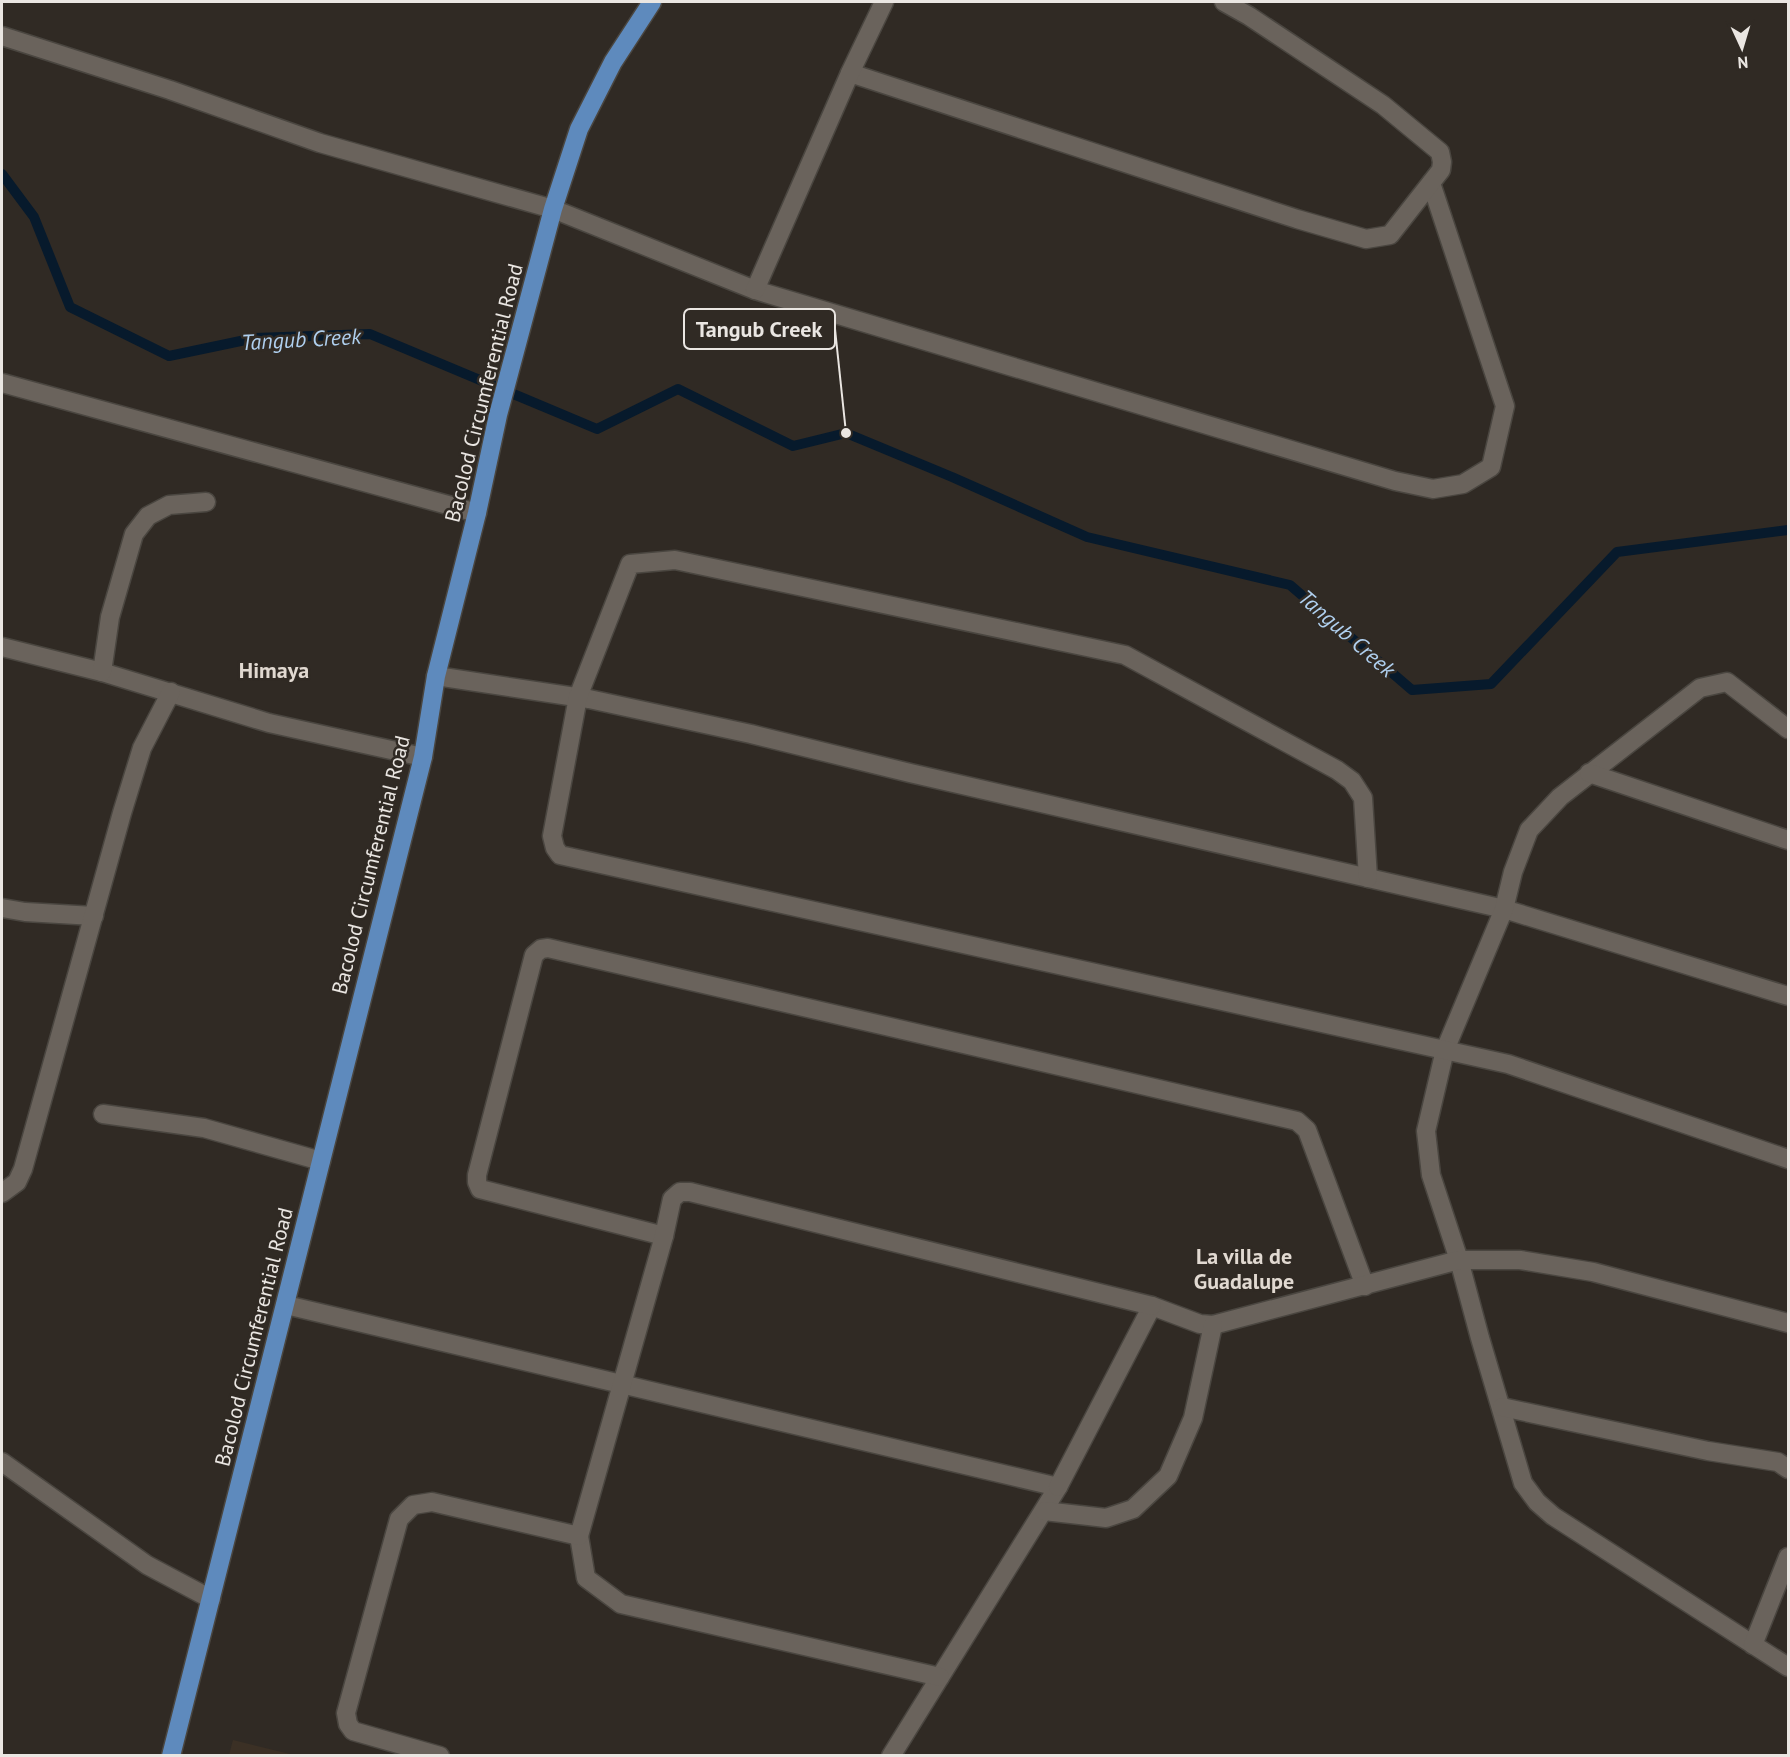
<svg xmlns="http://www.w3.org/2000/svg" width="1790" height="1757" font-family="'PT Sans',sans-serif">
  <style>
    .built { fill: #3b3025 }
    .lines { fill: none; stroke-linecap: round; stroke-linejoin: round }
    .stream { stroke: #071a2c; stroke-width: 10 }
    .minor-casing { stroke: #4a4640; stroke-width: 21 }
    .major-casing { stroke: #4a4640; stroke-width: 21 }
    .minor { stroke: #6a635c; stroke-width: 18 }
    .major { stroke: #5e8abd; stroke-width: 18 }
    .labels { text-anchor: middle; stroke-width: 5; stroke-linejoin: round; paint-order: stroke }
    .street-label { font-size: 21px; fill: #eae6e2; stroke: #302a24 }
    .water-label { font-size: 22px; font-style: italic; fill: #afcfee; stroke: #302a24 }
    .neighbourhood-label { font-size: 22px; font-weight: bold; fill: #e1d9d1; stroke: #302a24 }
    .leader { fill: none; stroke: #eae6e2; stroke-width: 2 }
    .callout-dot { fill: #eae6e2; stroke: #302a24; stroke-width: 2 }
    .callout { fill: #302a24; stroke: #eae6e2; stroke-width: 2 }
    .callout-label { font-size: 22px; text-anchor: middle; font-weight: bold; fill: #eae6e2 }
  </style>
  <rect width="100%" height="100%" fill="#302a24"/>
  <path class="built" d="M233 1740 294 1755H229Z"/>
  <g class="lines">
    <path class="stream" d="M2 174 34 217 70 307 169 356 255 338 370 334 597 429 678 389 793 446 846 433 952 477 1087 537 1290 585 1412 690 1491 684 1617 552 1788 530"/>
    <defs>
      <g id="minor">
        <path d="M2 36 170 90 320 143 553 209 755 290 1395 481 1433 489 1463 484 1491 467 1505 406 1431 183"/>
        <path d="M850 73 1297 219 1366 239 1390 235 1441 170 1442 162 1440 152 1383 105 1249 16 1224 2"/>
        <path d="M755 290 850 73 884 2"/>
        <path d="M2 383 477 513"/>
        <path d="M2 647 102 672 269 723 423 757"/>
        <path d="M102 672 110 617 134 534 148 516 169 505 206 502"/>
        <path d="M436 676 589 699 751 734 910 773 1504 909 1788 996"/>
        <path d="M1788 729 1727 682 1700 688 1560 797 1529 830 1513 872 1504 909 1445 1050 1426 1131 1431 1175 1459 1260 1480 1338 1523 1483 1537 1502 1553 1516 1788 1667"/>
        <path d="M1589 773 1788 840"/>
        <path d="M1368 878 1363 798 1352 781 1337 770 1125 655 675 560 630 564 578 697 552 836 555 848 560 855 1508 1064 1788 1159"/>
        <path d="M2 908 25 912 94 916"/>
        <path d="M103 1114 204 1128 321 1161"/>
        <path d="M2 1193 17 1182 23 1169 122 813 142 748 171 692"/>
        <path d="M664 1236 480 1189 477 1182V1175L534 955 541 949 548 948 1297 1121 1307 1130 1365 1286"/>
        <path d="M286 1305 1058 1487 891 1756"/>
        <path d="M1502 1407 1708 1451 1778 1462 1788 1469"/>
        <path d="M2 1462 147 1565 211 1599"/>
        <path d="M1058 1487 1152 1306 1200 1324 1213 1325 1459 1260H1520L1593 1272 1788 1323"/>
        <path d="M1044 1511 1106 1518 1133 1509 1168 1476 1193 1418 1213 1325"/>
        <path d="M579 1536 586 1578 621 1604 940 1677"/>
        <path d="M1753 1645 1788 1557"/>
        <path d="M440 1756 353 1731 348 1724 346 1713 399 1519 413 1505 432 1502 579 1536 664 1236 672 1199 680 1192H690L1152 1306"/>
      </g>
      <path id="major" d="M171 1756 423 757 436 676 477 513 498 415 553 209 579 129 613 62 652 2"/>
    </defs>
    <use href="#minor" class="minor-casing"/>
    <use href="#major" class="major-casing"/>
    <use href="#minor" class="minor"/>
    <use href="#major" class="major"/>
  </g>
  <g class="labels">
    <g class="street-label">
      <text transform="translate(484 393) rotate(-76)" y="7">Bacolod Circumferential Road</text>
      <text transform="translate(371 865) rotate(-76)" y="7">Bacolod Circumferential Road</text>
      <text transform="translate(254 1337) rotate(-76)" y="7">Bacolod Circumferential Road</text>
    </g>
    <g class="water-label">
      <text transform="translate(301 339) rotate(-3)" y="8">Tangub Creek</text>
      <text transform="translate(1347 633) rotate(41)" y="8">Tangub Creek</text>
    </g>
    <g class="neighbourhood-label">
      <text x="274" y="678">Himaya</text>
      <text x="1244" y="1264">La villa de<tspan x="1244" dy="25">Guadalupe</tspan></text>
    </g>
  </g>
  <path class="leader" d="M846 433L835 329"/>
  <circle class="callout-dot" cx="846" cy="433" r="6"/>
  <rect class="callout" x="684" y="309" width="151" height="40" rx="6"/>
  <g class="callout-label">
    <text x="759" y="337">Tangub Creek</text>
  </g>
  <rect width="1790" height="1757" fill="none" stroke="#eae6e2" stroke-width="6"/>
  <g transform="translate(1742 48) rotate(176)" stroke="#302a24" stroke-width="4.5" paint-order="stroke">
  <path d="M0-4.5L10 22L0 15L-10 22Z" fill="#eae6e2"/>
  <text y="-9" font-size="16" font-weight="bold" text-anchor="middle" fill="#eae6e2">N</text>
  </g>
</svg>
